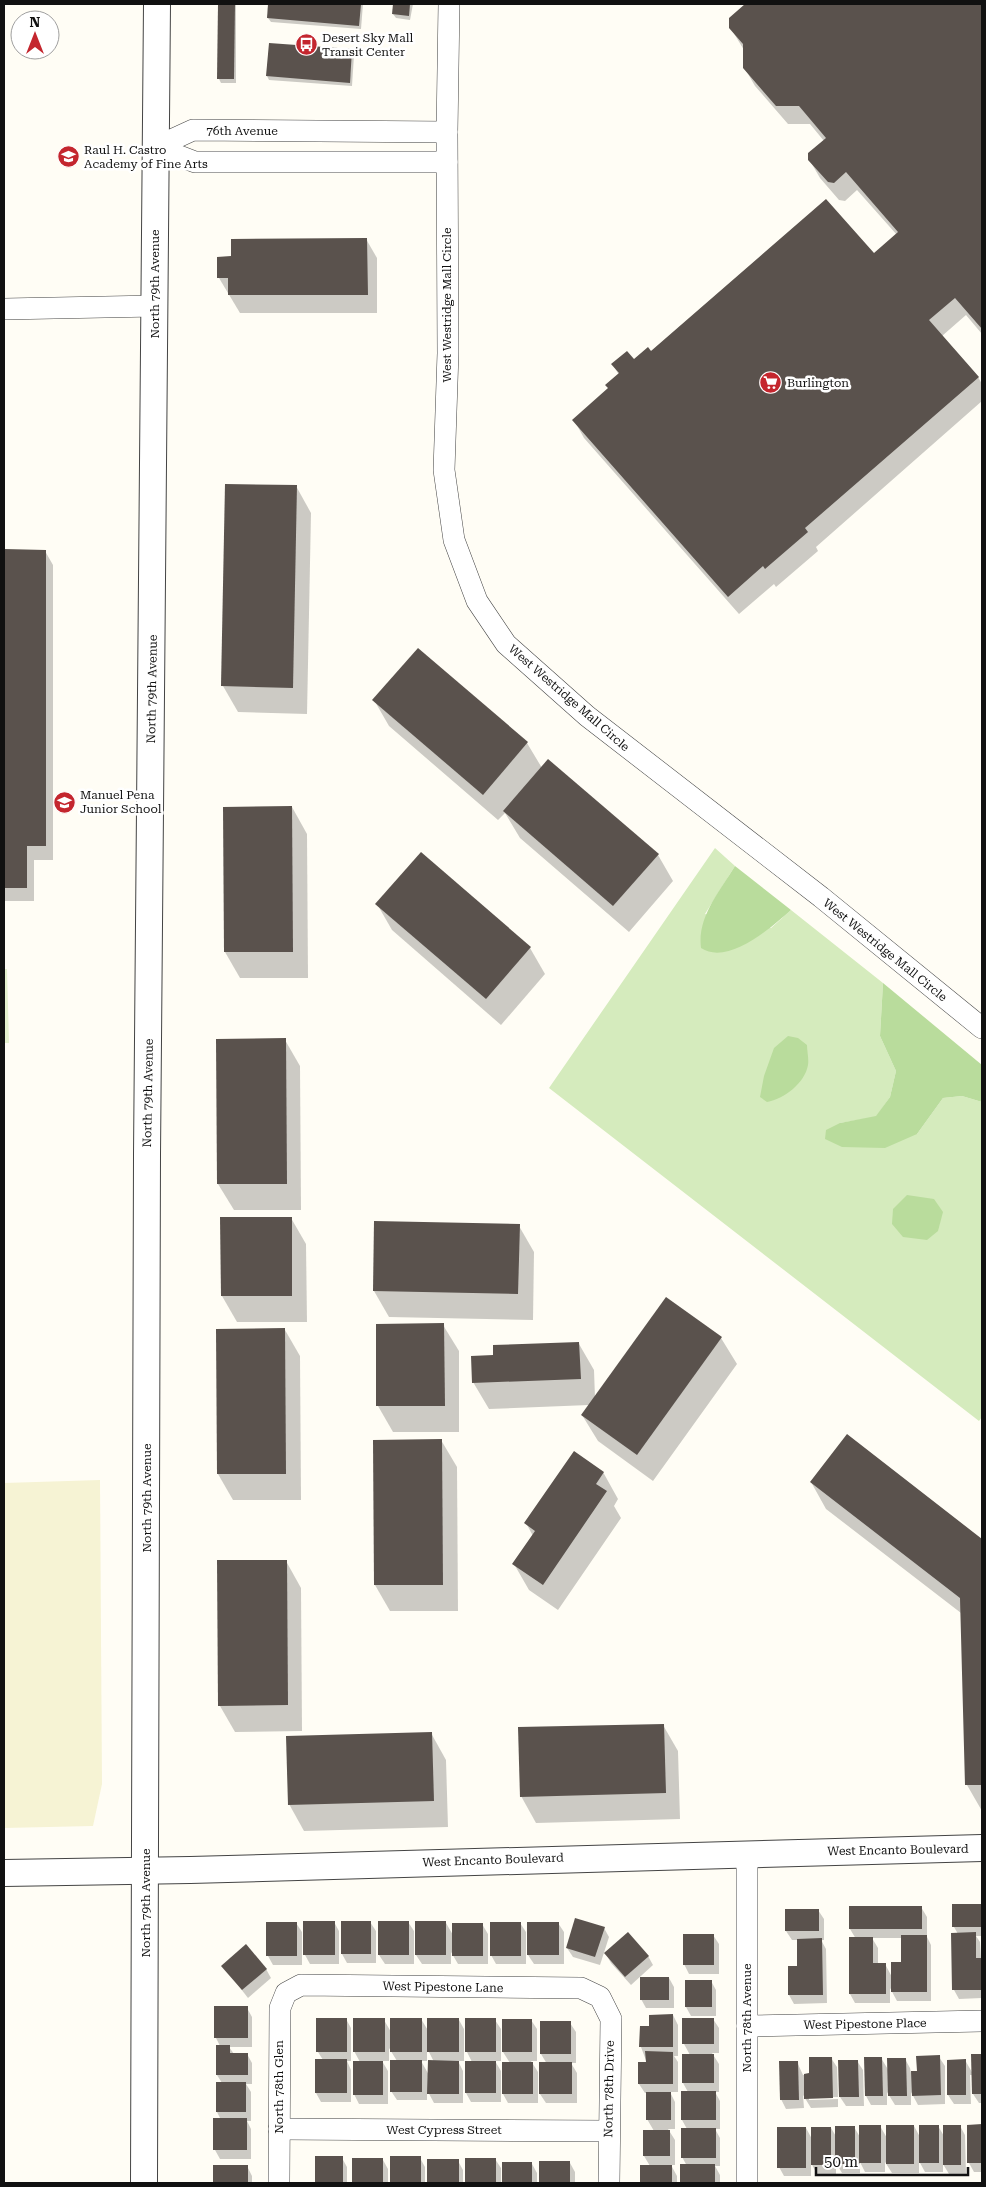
<svg xmlns="http://www.w3.org/2000/svg" width="986" height="2187" font-family="'Roboto Serif',serif">
  <style>
    .farmland { fill: #f6f3d4 }
    .green { fill: #d5ebbd }
    .forest { fill: #b9dc9c }
    .pitch { fill: #e6f2cf }
    .shadow { fill: #0003; fill-rule: evenodd }
    .building { fill: #5a524d }
    .lines { fill: none; stroke-linecap: round; stroke-linejoin: round }
    .minor-casing { stroke: #444; stroke-width: 22 }
    .tertiary-casing { stroke: #444; stroke-width: 28 }
    .minor { stroke: #fff; stroke-width: 21 }
    .tertiary { stroke: #fff; stroke-width: 26 }
    .labels { text-anchor: middle; stroke-width: 5; stroke-linejoin: round; paint-order: stroke }
    .poi-label { font-size: 12px; fill: #111; stroke: #fff; text-anchor: start }
    .street-label { font-size: 12px; fill: #111; stroke: #fff }
  </style>
  <rect width="100%" height="100%" fill="#fffdf5"/>
  <path class="farmland" d="M100 1480 102 1784 93 1826 4 1828V1483Z"/>
  <path class="green" d="M715 848 735 866 705 914 771 928 791 910 883 983 880 1036 896 1071 890 1097 876 1117 840 1123 917 1134 943 1098 962 1096 982 1102V1417L979 1421 549 1088Z"/>
  <g class="forest">
    <path d="M735 866 791 910C772 927 728 966 701 948 697 917 720 891 735 866Z"/>
    <path d="M883 983 982 1065V1102L962 1096 943 1098 917 1134 885 1148 842 1147 825 1139 826 1130 840 1123 876 1116 890 1097 896 1071 880 1036Z"/>
    <path d="M788 1036 798 1038 807 1045C807 1051 809 1059 808 1065 805 1083 784 1099 767 1102L760 1097 764 1076 774 1048Z"/>
    <path d="M907 1195 934 1199 943 1212 938 1231 927 1240 903 1237 892 1224 893 1209Z"/>
  </g>
  <path class="pitch" d="M4 969H7L9 1043H4Z"/>
  <g class="shadow">
    <path d="M219 4H236V83H221L219 79Z"/>
    <path d="M270 4H363L361 29 271 22 268 18Z"/>
    <path d="M394 4H413L410 20 396 18 393 14Z"/>
    <path d="M747 4H982V334L966 315 942 336 978 377 982 384V401L816 547 818 551 776 587 774 584 739 614 584 438 574 420 609 389 619 375 613 365 634 361 873 255 897 235 857 190 845 201 839 200 820 178 809 159 824 141 810 124H788L755 86 744 67V50L730 27V19Z"/>
    <path d="M352 50 354 55 352 86 269 80 267 76Z"/>
    <path d="M366 239 377 258V313H240L219 278Z"/>
    <path d="M296 486 311 513 307 714 238 712 223 686Z"/>
    <path d="M4 550 45 551 53 565V860H34V901H4Z"/>
    <path d="M418 649 527 743 542 768 658 855 673 881 629 932 520 838 505 813 498 820 389 726 374 700Z"/>
    <path d="M292 807 307 834 308 978H240L225 952Z"/>
    <path d="M377 904 530 948 545 974 501 1025 392 930Z"/>
    <path d="M285 1040 300 1066 301 1210H234L218 1184Z"/>
    <path d="M291 1218 306 1244 307 1322H237L222 1296Z"/>
    <path d="M519 1226 534 1252 533 1320 389 1317 374 1291Z"/>
    <path d="M443 1325 459 1351V1432H393L378 1406Z"/>
    <path d="M285 1330 300 1356 301 1500H233L218 1474Z"/>
    <path d="M721 1338 737 1364 653 1481 598 1441 582 1415 589 1405 489 1409 473 1382 495 1357 579 1344 594 1370 595 1398Z"/>
    <path d="M847 1436 982 1540V1811L967 1785 961 1613 826 1509 811 1482Z"/>
    <path d="M441 1440 457 1467 458 1611H390L375 1585Z"/>
    <path d="M603 1472 618 1499 614 1506 621 1518 558 1610 529 1590 514 1564 533 1536 526 1523Z"/>
    <path d="M286 1561 301 1588 302 1731 235 1732 220 1706Z"/>
    <path d="M663 1725 678 1751 680 1819 536 1823 521 1796Z"/>
    <path d="M431 1733 446 1760 448 1827 304 1831 289 1804Z"/>
    <path d="M954 1905H982V1936H976L980 1942 981 1959H982V1998L959 1999 954 1990 958 1934 954 1927Z"/>
    <path d="M921 1907 927 1917V1937L931 1945V2001H897L890 1988V2003H855L850 1994 856 1939 850 1929ZM872 1938H903V1963L892 1977 885 1964H878V1948Z"/>
    <path d="M818 1910 824 1919V1940H821L826 1949 827 2003 794 2004 789 1995 798 1967V1940H792L786 1931Z"/>
    <path d="M334 1922 339 1931V1964H310L305 1955Z"/>
    <path d="M370 1922 376 1931V1963H347L342 1954Z"/>
    <path d="M408 1922 414 1931V1964H385L379 1955Z"/>
    <path d="M296 1923 302 1932V1965H273L268 1956Z"/>
    <path d="M446 1923 453 1935 482 1924 488 1934V1964H458L451 1952V1964H422L416 1955Z"/>
    <path d="M520 1923 526 1932V1964H496L491 1955Z"/>
    <path d="M558 1923 564 1932V1964H534L528 1955Z"/>
    <path d="M604 1928 609 1937 600 1965 573 1957 567 1948Z"/>
    <path d="M713 1935 719 1944V1974H689L684 1964Z"/>
    <path d="M606 1954 648 1956 653 1965 631 1985 611 1963Z"/>
    <path d="M223 1966 266 1969 271 1978 248 1998Z"/>
    <path d="M669 1978 674 1987V2008H646L641 1999Z"/>
    <path d="M711 1981 716 1990V2016H691L686 2007Z"/>
    <path d="M247 2008 252 2017V2047H229L234 2054H247L252 2063V2084H246L251 2092V2121H247L251 2129V2159H220L215 2150 221 2120 217 2112V2083H222L217 2075 220 2046 216 2038Z"/>
    <path d="M673 2015 678 2025V2056H674L678 2062V2092H670L675 2102V2129H668L675 2140V2165H671L677 2176V2183H642V2166H650L644 2156V2131H654L647 2119V2093H645L639 2084 647 2063 641 2047V2027H651Z"/>
    <path d="M318 2019H346L351 2028V2061H347L351 2070V2102H321L316 2093V2060H323L318 2052Z"/>
    <path d="M421 2019 429 2032 459 2020 464 2029V2061H458L463 2071V2103H434L427 2090V2100H397L391 2091 397 2061 389 2048V2061H382L388 2071V2104H359L354 2094 360 2062 354 2051 384 2020 391 2032ZM427 2048 434 2062 429 2075 421 2061H427Z"/>
    <path d="M713 2019 719 2028V2053H712L719 2064V2092H715L720 2101V2129H715L720 2138V2166H715L720 2175V2183H681V2166H687L682 2157 687 2129 682 2120V2092H688L683 2083 690 2055 684 2044Z"/>
    <path d="M467 2020H495L501 2029V2061H495L501 2071V2102H471L466 2093 472 2062 467 2052Z"/>
    <path d="M531 2020 537 2029V2061H531L538 2072V2103H508L503 2094 510 2063 503 2052Z"/>
    <path d="M570 2023 576 2032V2063H571L577 2073V2103H546L540 2094 547 2064 541 2054Z"/>
    <path d="M972 2055H982V2103H979L973 2094V2075H970L971 2104H954L948 2095 965 2060 973 2074Z"/>
    <path d="M939 2057 945 2066V2104L918 2105 911 2092V2105H895L887 2092V2105H871L866 2096 881 2058 889 2071 905 2059 910 2068 911 2073H918Z"/>
    <path d="M831 2058 837 2067 838 2097H809V2100L838 2099V2107L811 2108 803 2095 804 2108 786 2109 781 2099 797 2062 803 2075H811Z"/>
    <path d="M839 2061H857L863 2070 864 2106H846L840 2097Z"/>
    <path d="M880 2126 887 2138 914 2126 920 2137 938 2126 944 2136 960 2126 965 2135 966 2174H949L943 2164V2172H925L919 2161V2173H892L885 2162V2172H865L860 2162V2173H842L836 2163V2174H817L811 2163V2176H784L779 2167 806 2128 812 2139 831 2128 837 2138 854 2127 860 2137Z"/>
    <path d="M968 2126H982V2172H974L969 2163Z"/>
    <path d="M316 2158H342L347 2167V2183H316Z"/>
    <path d="M391 2158H420L425 2167V2183H391Z"/>
    <path d="M466 2159H495L501 2168V2183H466Z"/>
    <path d="M353 2160H383L388 2169V2183H353Z"/>
    <path d="M429 2161H458L463 2170V2183H429Z"/>
    <path d="M540 2163H570L575 2172V2183H540Z"/>
    <path d="M503 2164H532L537 2173V2183H503Z"/>
    <path d="M215 2166H247L252 2176V2183H215Z"/>
  </g>
  <g class="building">
    <path d="M218 4H235L234 79H217Z"/>
    <path d="M268 4H361L359 26 267 18Z"/>
    <path d="M393 4H410L409 16 392 14Z"/>
    <path d="M745 4H982V329L955 298 929 320 979 377 805 528 808 532 765 569 763 566 728 597 572 420 608 388 605 385 619 373 611 364 627 351 634 359 648 347 651 351 826 199 874 253 898 232 846 172 834 183 828 182 808 160V153L826 138 799 106H776L743 68V44L729 28V18Z"/>
    <path d="M269 43 352 49 350 83 266 76Z"/>
    <path d="M367 238 368 295H228V278H217V257L231 256V239Z"/>
    <path d="M225 484 297 485 293 688 221 686Z"/>
    <path d="M4 549 46 550V846H27V888H4Z"/>
    <path d="M418 648 528 742 483 795 372 700Z"/>
    <path d="M548 759 659 854 613 906 503 811Z"/>
    <path d="M292 806 293 952H224L223 807Z"/>
    <path d="M421 852 531 947 486 999 375 904Z"/>
    <path d="M286 1038 287 1184H217L216 1039Z"/>
    <path d="M220 1217H292V1296H221Z"/>
    <path d="M374 1221 520 1224 518 1294 373 1291Z"/>
    <path d="M666 1297 722 1337 637 1455 581 1415Z"/>
    <path d="M444 1323 445 1406H376V1324Z"/>
    <path d="M285 1328 286 1474H217L216 1329Z"/>
    <path d="M579 1342 581 1379 472 1383 471 1356 493 1355V1345Z"/>
    <path d="M847 1434 982 1539V1785H965L960 1598 810 1482Z"/>
    <path d="M442 1439 443 1585H374L373 1440Z"/>
    <path d="M574 1451 604 1472 596 1484 607 1491 543 1585 512 1564 535 1531 524 1523Z"/>
    <path d="M217 1560H287L288 1705 218 1706Z"/>
    <path d="M664 1724 666 1793 520 1797 518 1727Z"/>
    <path d="M432 1732 434 1801 288 1805 286 1736Z"/>
    <rect x="952" y="1904" width="30" height="23"/>
    <rect x="849" y="1906" width="73" height="23"/>
    <rect x="785" y="1909" width="34" height="22"/>
    <path d="M575 1918 605 1927 595 1957 566 1948Z"/>
    <rect x="303" y="1921" width="32" height="34"/>
    <rect x="341" y="1921" width="30" height="33"/>
    <rect x="378" y="1921" width="31" height="34"/>
    <rect x="415" y="1921" width="31" height="34"/>
    <rect x="266" y="1922" width="31" height="34"/>
    <rect x="490" y="1922" width="31" height="34"/>
    <rect x="527" y="1922" width="32" height="33"/>
    <rect x="452" y="1923" width="31" height="33"/>
    <path d="M628 1932 649 1956 625 1977 604 1953Z"/>
    <path d="M976 1932V1958H982V1990H952L951 1933Z"/>
    <rect x="683" y="1934" width="31" height="31"/>
    <path d="M901 1935H927V1992H891V1962H901Z"/>
    <path d="M849 1937H873V1963H886V1994H849Z"/>
    <path d="M822 1938 823 1995H788V1966H797V1939Z"/>
    <path d="M246 1944 267 1969 242 1990 221 1966Z"/>
    <rect x="640" y="1977" width="29" height="23"/>
    <rect x="685" y="1980" width="27" height="27"/>
    <rect x="214" y="2006" width="34" height="32"/>
    <path d="M673 2014V2047H639L640 2026H649V2015Z"/>
    <rect x="316" y="2018" width="31" height="34"/>
    <rect x="353" y="2018" width="32" height="34"/>
    <rect x="390" y="2018" width="32" height="34"/>
    <rect x="427" y="2018" width="32" height="34"/>
    <rect x="465" y="2018" width="31" height="34"/>
    <rect x="682" y="2018" width="32" height="26"/>
    <rect x="502" y="2019" width="30" height="33"/>
    <rect x="540" y="2021" width="31" height="33"/>
    <path d="M216 2045H230V2053H248V2075H216Z"/>
    <path d="M645 2051 673 2052V2084H638V2062H646Z"/>
    <rect x="682" y="2054" width="32" height="29"/>
    <path d="M971 2054H982V2094H972Z"/>
    <path d="M940 2055 941 2095 912 2096 911 2071H917L916 2056Z"/>
    <path d="M809 2057H832L833 2098 804 2099V2074L809 2073Z"/>
    <path d="M864 2057H882L883 2096H865Z"/>
    <path d="M887 2058H906L907 2096H888Z"/>
    <rect x="315" y="2059" width="32" height="34"/>
    <path d="M966 2059V2095H947V2060Z"/>
    <rect x="390" y="2060" width="32" height="32"/>
    <path d="M428 2060 459 2061V2094H427Z"/>
    <path d="M838 2060H858L859 2097H839Z"/>
    <rect x="353" y="2061" width="30" height="34"/>
    <rect x="465" y="2061" width="31" height="32"/>
    <path d="M779 2061H798L799 2100H780Z"/>
    <rect x="502" y="2062" width="31" height="32"/>
    <rect x="539" y="2062" width="33" height="32"/>
    <rect x="216" y="2082" width="30" height="30"/>
    <rect x="681" y="2091" width="35" height="29"/>
    <rect x="646" y="2092" width="25" height="28"/>
    <rect x="213" y="2118" width="34" height="32"/>
    <path d="M982 2124V2163H967V2125Z"/>
    <rect x="859" y="2125" width="22" height="38"/>
    <rect x="886" y="2125" width="28" height="39"/>
    <rect x="919" y="2125" width="20" height="38"/>
    <rect x="943" y="2125" width="18" height="40"/>
    <rect x="835" y="2126" width="20" height="38"/>
    <rect x="777" y="2127" width="29" height="41"/>
    <rect x="811" y="2127" width="20" height="38"/>
    <rect x="681" y="2128" width="35" height="30"/>
    <rect x="643" y="2130" width="27" height="26"/>
    <rect x="315" y="2156" width="28" height="27"/>
    <rect x="390" y="2156" width="31" height="27"/>
    <rect x="352" y="2158" width="31" height="25"/>
    <rect x="465" y="2158" width="31" height="25"/>
    <rect x="427" y="2159" width="32" height="24"/>
    <rect x="539" y="2161" width="31" height="22"/>
    <rect x="502" y="2162" width="30" height="21"/>
    <rect x="680" y="2164" width="35" height="19"/>
    <rect x="213" y="2165" width="35" height="18"/>
    <rect x="640" y="2165" width="32" height="18"/>
  </g>
  <g class="lines">
    <defs>
      <g id="minor">
        <path d="M449 4 447 132 448 353 444 470 454 540 477 601 506 644 587 716 821 897 982 1028"/>
        <path d="M156 147 193 130 447 132"/>
        <path d="M156 147 195 162H447"/>
        <path d="M4 309 155 306"/>
        <path d="M747 1853V2183"/>
        <path d="M747 2026 982 2021"/>
        <path d="M279 2129 609 2131"/>
        <path d="M279 2183 280 2008 286 1993 301 1985 581 1988 600 1997 611 2019 609 2183"/>
      </g>
      <g id="tertiary">
        <path d="M4 1873 190 1870 982 1848"/>
        <path d="M144 2183 147 1155 157 4"/>
      </g>
    </defs>
    <use href="#minor" class="minor-casing"/>
    <use href="#tertiary" class="tertiary-casing"/>
    <use href="#minor" class="minor"/>
    <use href="#tertiary" class="tertiary"/>
  </g>
  <defs>
    <symbol id="bus-disc" viewBox="-11 -11 22 22"><circle r="9.5" fill="#c4262e" stroke="#fff"/><path d="M-5-6H5V4H4V6H2V4H-2V6H-4V4H-5ZM-3.5-4V0h7V-4ZM-3.5 1.2v1.5H-2V1.2ZM2 1.2v1.5H3.5V1.2Z" fill="#fff"/></symbol>
    <symbol id="school-disc" viewBox="-11 -11 22 22"><circle r="9.5" fill="#c4262e" stroke="#fff"/><path d="M0-5L7-2L0 1L-7-2ZM-4 1L0 2.5L4 1V4Q0 6-4 4Z" fill="#fff"/></symbol>
    <symbol id="supermarket-disc" viewBox="-11 -11 22 22"><circle r="9.5" fill="#c4262e" stroke="#fff"/><path d="M-6-5.5h2.5l.6 2H6L4.5 2H-2.5L-4.4-4H-6ZM-1.5 3.2a1.3 1.3 0 1 0 .1 0ZM3 3.2a1.3 1.3 0 1 0 .1 0Z" fill="#fff"/></symbol>
  </defs>
  <g fill-rule="evenodd">
    <use href="#bus-disc" x="294" y="32" width="25" height="25"/>
    <use href="#school-disc" x="56" y="144" width="25" height="25"/>
    <use href="#supermarket-disc" x="758" y="370" width="25" height="25"/>
    <use href="#school-disc" x="52" y="790" width="25" height="25"/>
  </g>
  <g class="labels">
    <g class="poi-label">
      <text x="322" y="42">Desert Sky Mall<tspan x="322" dy="14">Transit Center</tspan></text>
      <text x="84" y="154">Raul H. Castro<tspan x="84" dy="14">Academy of Fine Arts</tspan></text>
      <text x="787" y="387">Burlington</text>
      <text x="80" y="799">Manuel Pena<tspan x="80" dy="14">Junior School</tspan></text>
    </g>
    <g class="street-label">
      <text x="242" y="135">76th Avenue</text>
      <text transform="translate(155 284) rotate(-90)" y="4">North 79th Avenue</text>
      <text transform="translate(447 305) rotate(-90)" y="4">West Westridge Mall Circle</text>
      <text transform="translate(152 689) rotate(-89)" y="4">North 79th Avenue</text>
      <text transform="translate(569 698) rotate(41)" y="4">West Westridge Mall Circle</text>
      <text transform="translate(885 950) rotate(39)" y="4">West Westridge Mall Circle</text>
      <text transform="translate(148 1093) rotate(-89)" y="4">North 79th Avenue</text>
      <text transform="translate(147 1498) rotate(-90)" y="4">North 79th Avenue</text>
      <text transform="translate(898 1850) rotate(-1)" y="4">West Encanto Boulevard</text>
      <text transform="translate(493 1860) rotate(-2)" y="4">West Encanto Boulevard</text>
      <text transform="translate(146 1903) rotate(-90)" y="4">North 79th Avenue</text>
      <text transform="translate(443 1987) rotate(1)" y="4">West Pipestone Lane</text>
      <text transform="translate(747 2018) rotate(-90)" y="4">North 78th Avenue</text>
      <text transform="translate(865 2024) rotate(-1)" y="4">West Pipestone Place</text>
      <text transform="translate(279 2087) rotate(-90)" y="4">North 78th Glen</text>
      <text transform="translate(609 2089) rotate(-89)" y="4">North 78th Drive</text>
      <text x="444" y="2134">West Cypress Street</text>
    </g>
  </g>
  <rect width="986" height="2187" fill="none" stroke="#111111" stroke-width="10"/>
  <g transform="translate(35 35)"><circle r="24" fill="#ffffff" stroke="#a0a0a0"/>
  <path d="M0-4L9 19L0 12L-9 19Z" fill="#c4262e"/>
  <text y="-8" font-size="14" font-weight="bold" text-anchor="middle" fill="#111111">N</text>
  </g>
  <path d="M816 2167v8h152v-8" fill="none" stroke="#111111" stroke-width="2.5"/>
  <text x="824" y="2167" font-size="15" fill="#111111" stroke="#ffffff" stroke-width="4" paint-order="stroke">50 m</text>
</svg>
